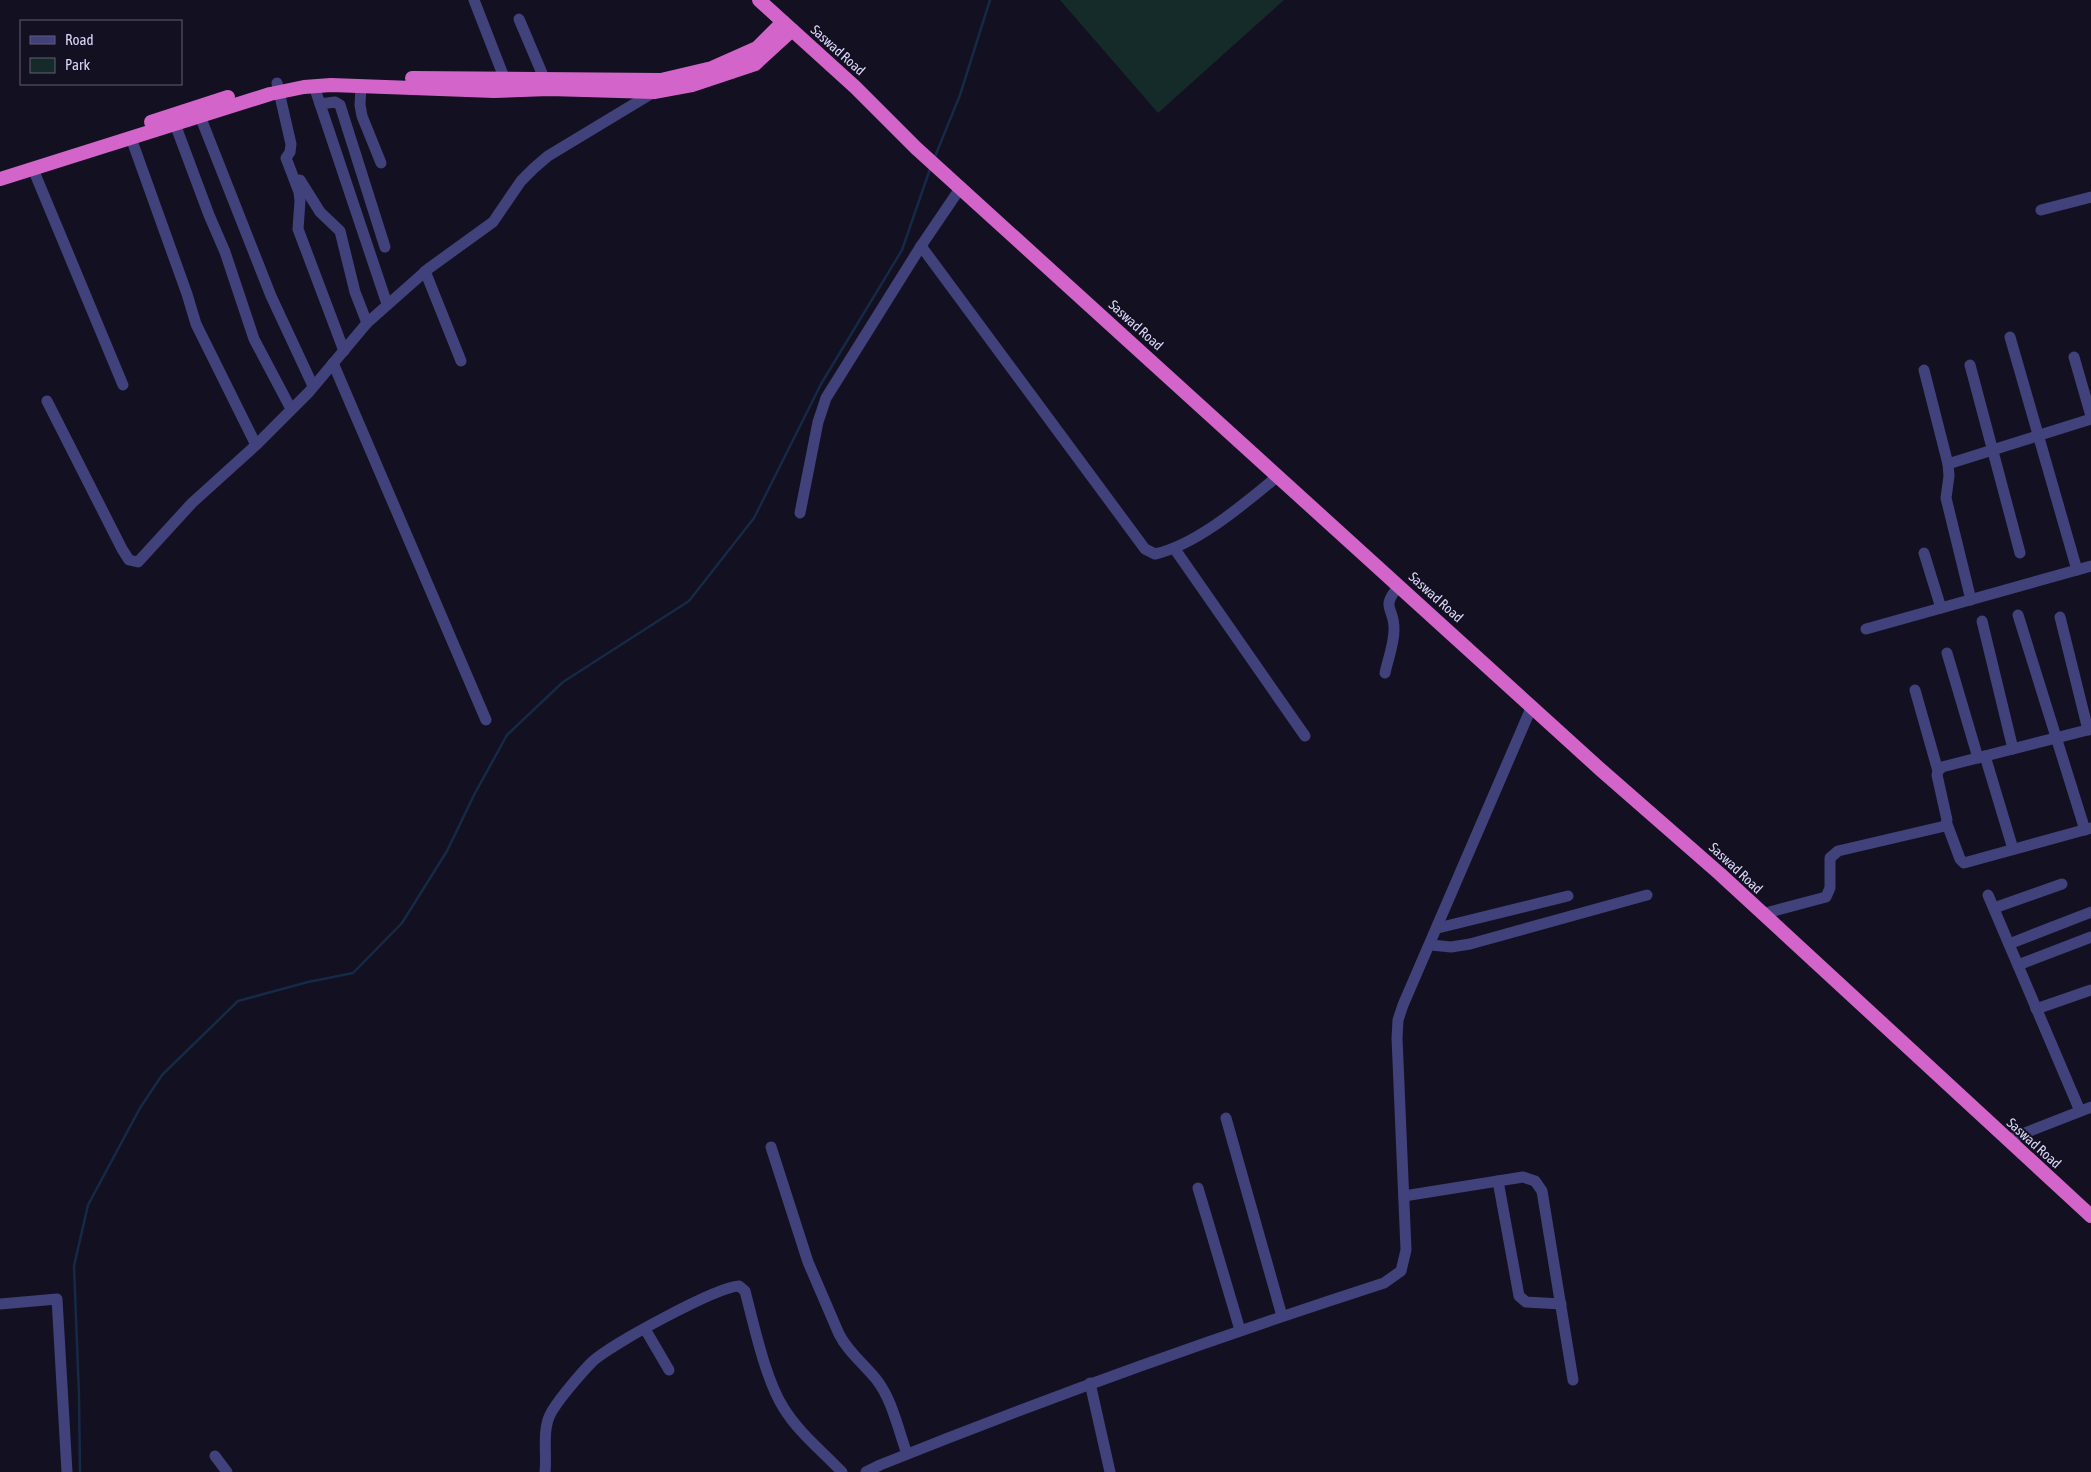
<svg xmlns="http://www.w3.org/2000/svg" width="2091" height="1472" font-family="'Asap Condensed',sans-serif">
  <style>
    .green { fill: #142b29 }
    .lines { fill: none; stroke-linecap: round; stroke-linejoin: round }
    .stream { stroke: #152a46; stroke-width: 2.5 }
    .minor { stroke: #41417b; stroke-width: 11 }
    .trunk { stroke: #d264ca; stroke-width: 14 }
    .labels { text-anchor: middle; stroke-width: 4; stroke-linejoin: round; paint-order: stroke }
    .street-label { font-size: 14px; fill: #d9d6fa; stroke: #131021 }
  </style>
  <rect width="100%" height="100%" fill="#131021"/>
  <path class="green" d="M1060 0H1284L1158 113Z"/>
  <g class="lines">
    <g class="stream">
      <path d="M934 159 960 95 990 0"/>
      <path d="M80 1472 79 1395 74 1266 88 1205 140 1108 162 1075 238 1001 308 982 353 973 402 923 447 851 474 795 507 735 563 682 689 601 754 518 821 384 902 250 930 169"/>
    </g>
    <g class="minor">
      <path d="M474 0 507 85"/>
      <path d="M519 19 544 78"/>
      <path d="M277 83 291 144 290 152 286 158 299 192 300 201 298 229 344 351"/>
      <path d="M314 86 387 304"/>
      <path d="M361 86 360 105 362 116 381 163"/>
      <path d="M320 104 335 102 340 105 385 247"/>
      <path d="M200 116 271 296 313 386"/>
      <path d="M175 124 209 215 225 252 254 339 291 409"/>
      <path d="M131 138 187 294 196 324 256 445"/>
      <path d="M33 169 123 385"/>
      <path d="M300 180 320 212 340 231 355 292 367 323"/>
      <path d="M2041 210 2091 197"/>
      <path d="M921 246 1145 549 1155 554C1197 545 1245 503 1278 476"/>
      <path d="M425 271 461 361"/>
      <path d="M2010 337 2077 570"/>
      <path d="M2074 357 2091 416"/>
      <path d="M333 363 486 720"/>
      <path d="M1970 365 2020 553"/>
      <path d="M1924 370 1948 464 1949 476 1946 498 1971 600"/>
      <path d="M47 401 122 549 129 560 138 562 192 503 256 445 309 392 367 323 428 269 493 222 521 181 534 168 548 156 654 92V89"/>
      <path d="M1948 464 2091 419"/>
      <path d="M800 513 818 422 826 398 921 246 961 187"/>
      <path d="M1174 548 1305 736"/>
      <path d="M1924 553 1941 608"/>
      <path d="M2018 615 2085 830"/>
      <path d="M2060 617 2088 730"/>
      <path d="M1982 621 2013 749"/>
      <path d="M1866 629 2091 566"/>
      <path d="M1947 653 1978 758"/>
      <path d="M1385 673C1388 659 1394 644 1394 630 1395 607 1379 609 1399 586"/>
      <path d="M1915 690 1938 771"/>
      <path d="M1985 756 2013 849"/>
      <path d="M1947 824 1960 859 1964 863 2091 828"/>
      <path d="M1988 895 2080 1111"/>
      <path d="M1994 908 2062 884"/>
      <path d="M1762 914 1826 897 1830 888V858L1838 851 1945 826 1947 820 1937 775 1938 771 1942 767 2091 729"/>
      <path d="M1438 928 1568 896"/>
      <path d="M2009 944 2091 912"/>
      <path d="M1431 945 1451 947 1470 944 1647 895"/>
      <path d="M2018 965 2091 937"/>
      <path d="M2036 1009 2091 990"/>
      <path d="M1226 1118 1282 1316"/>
      <path d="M2007 1140 2091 1107"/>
      <path d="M771 1147 808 1262 839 1334C848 1352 863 1363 876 1379 892 1399 898 1429 907 1454"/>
      <path d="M1498 1181 1519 1296 1526 1302 1561 1304"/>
      <path d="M1198 1188 1240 1330"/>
      <path d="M1404 1196 1523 1177 1535 1181 1542 1191 1573 1380"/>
      <path d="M0 1304 57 1299 67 1472"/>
      <path d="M645 1329 669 1370"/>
      <path d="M1090 1383 1110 1472"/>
      <path d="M215 1456 227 1472"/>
      <path d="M545 1472C547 1454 542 1431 550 1415 556 1402 582 1372 593 1361 612 1344 716 1287 739 1286L745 1291C754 1325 765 1378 783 1407 798 1432 822 1451 842 1472"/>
      <path d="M866 1472 880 1465C1046 1398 1214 1338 1384 1283L1401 1271 1406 1250 1397 1038 1398 1020 1403 1005 1532 706"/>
    </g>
    <g class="trunk">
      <path d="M759 0 855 87 916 148 1601 770 1720 874 2091 1216"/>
      <path d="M412 78 661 80 712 68 757 48 783 22"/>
      <path d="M151 122 228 97"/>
      <path d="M0 179 270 94 304 87 331 85 494 91 549 89 654 92 692 85 755 64 792 30"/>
    </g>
  </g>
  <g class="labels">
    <g class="street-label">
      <text transform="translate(838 50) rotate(42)" y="5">Saswad Road</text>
      <text transform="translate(1136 325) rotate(42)" y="5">Saswad Road</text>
      <text transform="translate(1436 597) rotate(42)" y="5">Saswad Road</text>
      <text transform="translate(1736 868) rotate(43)" y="5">Saswad Road</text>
      <text transform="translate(2034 1143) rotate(42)" y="5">Saswad Road</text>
    </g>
  </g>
  <rect x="20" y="20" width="162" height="65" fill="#131021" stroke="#625f78"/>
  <rect x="30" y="36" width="25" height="8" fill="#41417b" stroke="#625f78"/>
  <text x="65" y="45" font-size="15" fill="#d9d6fa">Road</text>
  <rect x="30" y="58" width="25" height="15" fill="#142b29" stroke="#625f78"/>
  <text x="65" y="70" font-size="15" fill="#d9d6fa">Park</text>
</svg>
